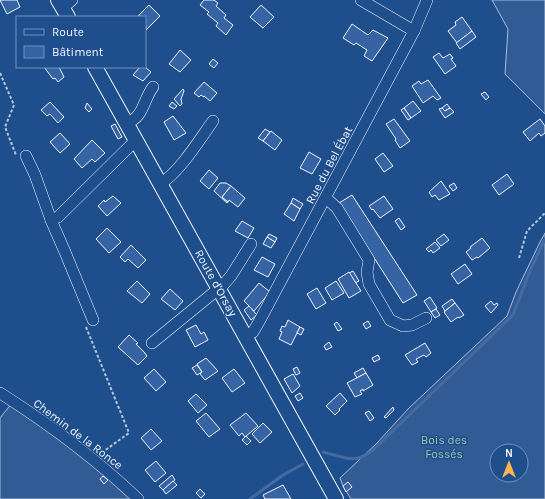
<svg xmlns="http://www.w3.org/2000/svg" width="545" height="499" font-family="Karla,sans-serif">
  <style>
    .built { fill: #305b95; stroke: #a8bbd7; fill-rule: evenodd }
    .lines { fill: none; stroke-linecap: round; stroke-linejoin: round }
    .stream { stroke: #446ba0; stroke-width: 3 }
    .building { fill: #3563a3; stroke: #f2f6ff }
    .minor-casing { stroke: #f2f6ff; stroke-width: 12 }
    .major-casing { stroke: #f2f6ff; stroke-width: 16 }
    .path { stroke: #b3c4dc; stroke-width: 2; stroke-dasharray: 3 2; stroke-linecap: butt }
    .minor { stroke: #1f4e8c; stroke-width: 11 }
    .major { stroke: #1f4e8c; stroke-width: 14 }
    .labels { text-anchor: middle; stroke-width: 3; stroke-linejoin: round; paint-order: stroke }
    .street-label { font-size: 12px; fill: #f2f6ff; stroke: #1f4e8c }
    .park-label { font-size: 12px; fill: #97c8a6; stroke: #1f4e8c }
  </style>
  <rect width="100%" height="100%" fill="#1f4e8c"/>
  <g class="built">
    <path d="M492 0H545V114L505 74 508 29Z"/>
    <path d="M545 233V499H351L343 486 340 478 377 443 409 408 507 316 516 292 540 242ZM497 451H521V475H497Z"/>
    <path d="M12 403 107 475 131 499H0V418Z"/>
  </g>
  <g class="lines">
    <g class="stream">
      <path d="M323 452C344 457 354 465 373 450L513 315 530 271 545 239"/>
      <path d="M250 499 283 475 303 464"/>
    </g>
  </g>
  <g class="building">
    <path d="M0 0H17L20 7 7 14Z"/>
    <path d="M204 0H214L218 3 216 6 226 15 224 18 233 25 226 35 216 26 218 23 207 14 209 12 200 5Z"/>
    <path d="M149 5 160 16 146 30 145 17 138 16Z"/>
    <path d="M261 5 274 17 263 28 250 17Z"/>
    <path d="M462 17 472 31 457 43 448 31 456 25 455 22Z"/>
    <path d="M352 24 368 35 373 30 388 38 372 61 364 56 367 50 356 43 354 45 343 38Z"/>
    <path d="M472 31 476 37 460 49 456 43Z"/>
    <path d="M180 50 191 60 180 72 169 64Z"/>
    <path d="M439 53 443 58 450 54 453 58 451 59 456 66 445 74 433 57Z"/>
    <path d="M213 59 218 63 214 68 209 64Z"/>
    <path d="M44 67H59L64 77 58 82 55 78 53 79Z"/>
    <path d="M140 67H145L151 72 143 81 133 75Z"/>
    <path d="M428 80 441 98 437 100 433 96 423 103 412 86 419 81 421 84Z"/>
    <path d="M204 82 217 93 210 101 204 96V97L201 95 199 97 194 93Z"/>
    <path d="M183 89 184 91 181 99 182 104 180 106 174 99Z"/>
    <path d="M485 92 489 97 486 100 481 94Z"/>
    <path d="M413 101 421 111 411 118 404 108Z"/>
    <path d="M50 102 64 117 58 123 50 114 47 116 41 110Z"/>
    <path d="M172 102 177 106 174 109 169 106Z"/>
    <path d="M87 103 92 109 89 112 85 108Z"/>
    <path d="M447 104 450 108 445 111 442 108Z"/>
    <path d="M404 108 411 118 408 120 401 110Z"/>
    <path d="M442 108 445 111 450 108 454 112 445 118 439 109Z"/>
    <path d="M173 116 186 133 174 140 164 122Z"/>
    <path d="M394 119 410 141 400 148 395 140 396 139 386 124Z"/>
    <path d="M540 119 545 126V133L541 136 539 133 530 141 523 132Z"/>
    <path d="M115 124 122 137 118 139 111 126Z"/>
    <path d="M265 129 270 132 263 141 258 138Z"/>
    <path d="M271 131 282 140 275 150 263 141Z"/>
    <path d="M60 133 70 144 60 153 50 142Z"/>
    <path d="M92 140 105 153 95 162 92 159 82 168 74 159Z"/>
    <path d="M309 152 321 159 312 174 300 168Z"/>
    <path d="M383 153 393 166 384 172 375 159Z"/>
    <path d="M209 170 218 178 209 189 200 181Z"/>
    <path d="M507 174 514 184 499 195 492 185Z"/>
    <path d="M441 181 450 194 439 200 435 195 432 197 429 192Z"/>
    <path d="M220 183H226L231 186 222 197 228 202 227 203 214 191Z"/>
    <path d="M454 183 457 188 453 191 449 186Z"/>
    <path d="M231 186 245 198 238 207 229 200 228 202 222 197Z"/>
    <path d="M352 195 417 295 403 303 339 203Z"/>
    <path d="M113 196 121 203 107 216 98 206 104 200 105 202Z"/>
    <path d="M384 196 393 209 380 218 373 209 372 210 369 206Z"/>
    <path d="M293 198 303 204 300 209 291 203Z"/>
    <path d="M291 203 300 209 294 221 284 214Z"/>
    <path d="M399 218 405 227 401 230 395 221Z"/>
    <path d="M242 221 254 228 248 238 235 231Z"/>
    <path d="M107 228 121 242 109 253 96 239Z"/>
    <path d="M269 234 277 238 275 242 267 237Z"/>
    <path d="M444 234 449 240 441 246 436 240Z"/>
    <path d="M267 237 275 242 271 248 263 244Z"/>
    <path d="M482 238 490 248 478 258 477 257 472 260 466 252 471 248 470 247Z"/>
    <path d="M435 242 440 248 433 253 431 250 429 252 426 249Z"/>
    <path d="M131 245 146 260 138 268 128 259 125 262 120 257Z"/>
    <path d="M262 257 275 264 268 277 254 270Z"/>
    <path d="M465 264 472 274 458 284 451 274Z"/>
    <path d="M353 271 359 281 355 283 349 273Z"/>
    <path d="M349 272 361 291 349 298 338 279Z"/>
    <path d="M137 281 150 294 142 303 127 291Z"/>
    <path d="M336 281 344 293 332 300 325 288Z"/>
    <path d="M259 283 270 292 254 311 244 301Z"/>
    <path d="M317 288 326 303 316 309 307 294Z"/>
    <path d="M170 289 183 301 175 310 161 299Z"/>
    <path d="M430 297 437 308 431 312 424 301Z"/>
    <path d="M452 299 455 303 445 311 442 306Z"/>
    <path d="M491 301 494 305 497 303 498 305 491 313 485 306Z"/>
    <path d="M455 303 464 315 459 318 458 317 451 322 444 312Z"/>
    <path d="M249 306 257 315 251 320 244 310Z"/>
    <path d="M436 309 440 315 435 318 431 312Z"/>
    <path d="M288 320 300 327 291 345 279 339 282 332 280 331 282 326 285 327Z"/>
    <path d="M368 321 371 326 366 329 363 324Z"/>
    <path d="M337 322 342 329 338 331 334 324Z"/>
    <path d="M196 325 201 334 204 332 208 340 195 347 186 330Z"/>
    <path d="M300 327 304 329 301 335 297 333Z"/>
    <path d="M129 335 138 343 136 344 144 352 147 356 138 365 118 347Z"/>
    <path d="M329 342 332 347 326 350 324 346Z"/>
    <path d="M425 343 431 353 426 357 424 355 416 359 418 362 412 365 405 355Z"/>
    <path d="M378 355 380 359 374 362 372 358Z"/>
    <path d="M206 358 218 371 205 380 200 374 202 372 197 364Z"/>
    <path d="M197 365 202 372 197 375 192 368Z"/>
    <path d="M297 367 300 373 296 375 293 369Z"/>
    <path d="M363 368 366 373 357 378 354 373Z"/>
    <path d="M154 369 166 382 156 391 144 378Z"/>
    <path d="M234 369 245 383 232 392 222 378Z"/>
    <path d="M366 373 373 385 363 391V389L360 391 362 394 355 397 347 383Z"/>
    <path d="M293 374 300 386 292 393 284 379Z"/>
    <path d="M300 393 303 398 298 401 295 396Z"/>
    <path d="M340 393 347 401 339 409 340 410 335 415 326 406Z"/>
    <path d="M196 394 207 405 198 413 188 401Z"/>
    <path d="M393 407 394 410 386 418 384 417Z"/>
    <path d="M369 411 374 418 370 421 365 413Z"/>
    <path d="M206 413 220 429 209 437 196 421Z"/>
    <path d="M246 413 258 426 245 437 242 433 239 436 230 425Z"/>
    <path d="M263 423 272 432 260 443 252 434Z"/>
    <path d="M151 429 162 441 151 450 141 438Z"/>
    <path d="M246 436 251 441 247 445 242 440Z"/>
    <path d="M156 461 166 473 155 482 145 470Z"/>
    <path d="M172 475 175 480 163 490 159 486Z"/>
    <path d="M103 476 108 480 104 484 100 479Z"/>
    <path d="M173 481 177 485 166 494 163 490Z"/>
    <path d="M348 482 352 487 346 492 343 486Z"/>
    <path d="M283 485 291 499H265L263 495Z"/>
    <path d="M200 489 205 494 201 498 196 493Z"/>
  </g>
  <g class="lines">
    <defs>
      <g id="minor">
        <path d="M361 0 414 31"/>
        <path d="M63 8 72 0"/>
        <path d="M127 123C144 117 143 100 153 87"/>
        <path d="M26 156 35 175 51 220 65 252 93 320"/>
        <path d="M160 184C180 172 199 140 213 121"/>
        <path d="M326 198 337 208 369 260 367 272 369 284 390 320 403 326 412 325 426 318"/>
        <path d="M51 220 58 217 136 140"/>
        <path d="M246 337 253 332 260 320 414 31 427 0"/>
        <path d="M152 343 223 285 231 276 251 244"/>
        <path d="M0 393C49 424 96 459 138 499"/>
      </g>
      <g id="major">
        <path d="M58 0 68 17"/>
        <path d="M95 67 336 499"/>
      </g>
    </defs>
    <use href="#minor" class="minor-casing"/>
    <use href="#major" class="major-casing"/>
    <g class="path">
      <path d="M0 73 14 105 5 127 16 155"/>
      <path d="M519 258 527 231 545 213"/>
      <path d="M86 327 129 433 100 454"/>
    </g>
    <use href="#minor" class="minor"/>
    <use href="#major" class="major"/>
  </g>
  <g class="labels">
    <g class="street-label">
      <text transform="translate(329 165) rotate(-62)" y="4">Rue du Bel Ébat</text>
      <text transform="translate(216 283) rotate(61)" y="4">Route d'Orsay</text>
      <text transform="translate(78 434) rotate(37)" y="4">Chemin de la Ronce</text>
    </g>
    <g class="park-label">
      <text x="444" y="444">Bois des<tspan x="444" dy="14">Fossés</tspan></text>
    </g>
  </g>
  <rect x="16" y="16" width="130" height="52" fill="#1f4e8c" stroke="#7391ba"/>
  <rect x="24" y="29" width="20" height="6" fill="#1f4e8c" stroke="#7391ba"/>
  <text x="52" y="36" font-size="12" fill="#f2f6ff">Route</text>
  <rect x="24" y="46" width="20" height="12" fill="#3563a3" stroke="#7391ba"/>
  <text x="52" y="56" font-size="12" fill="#f2f6ff">Bâtiment</text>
  <g transform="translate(509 463)"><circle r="19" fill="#1f4e8c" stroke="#7391ba"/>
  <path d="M0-3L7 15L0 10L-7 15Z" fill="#ffb74d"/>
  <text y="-6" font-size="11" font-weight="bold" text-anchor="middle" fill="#f2f6ff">N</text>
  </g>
</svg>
